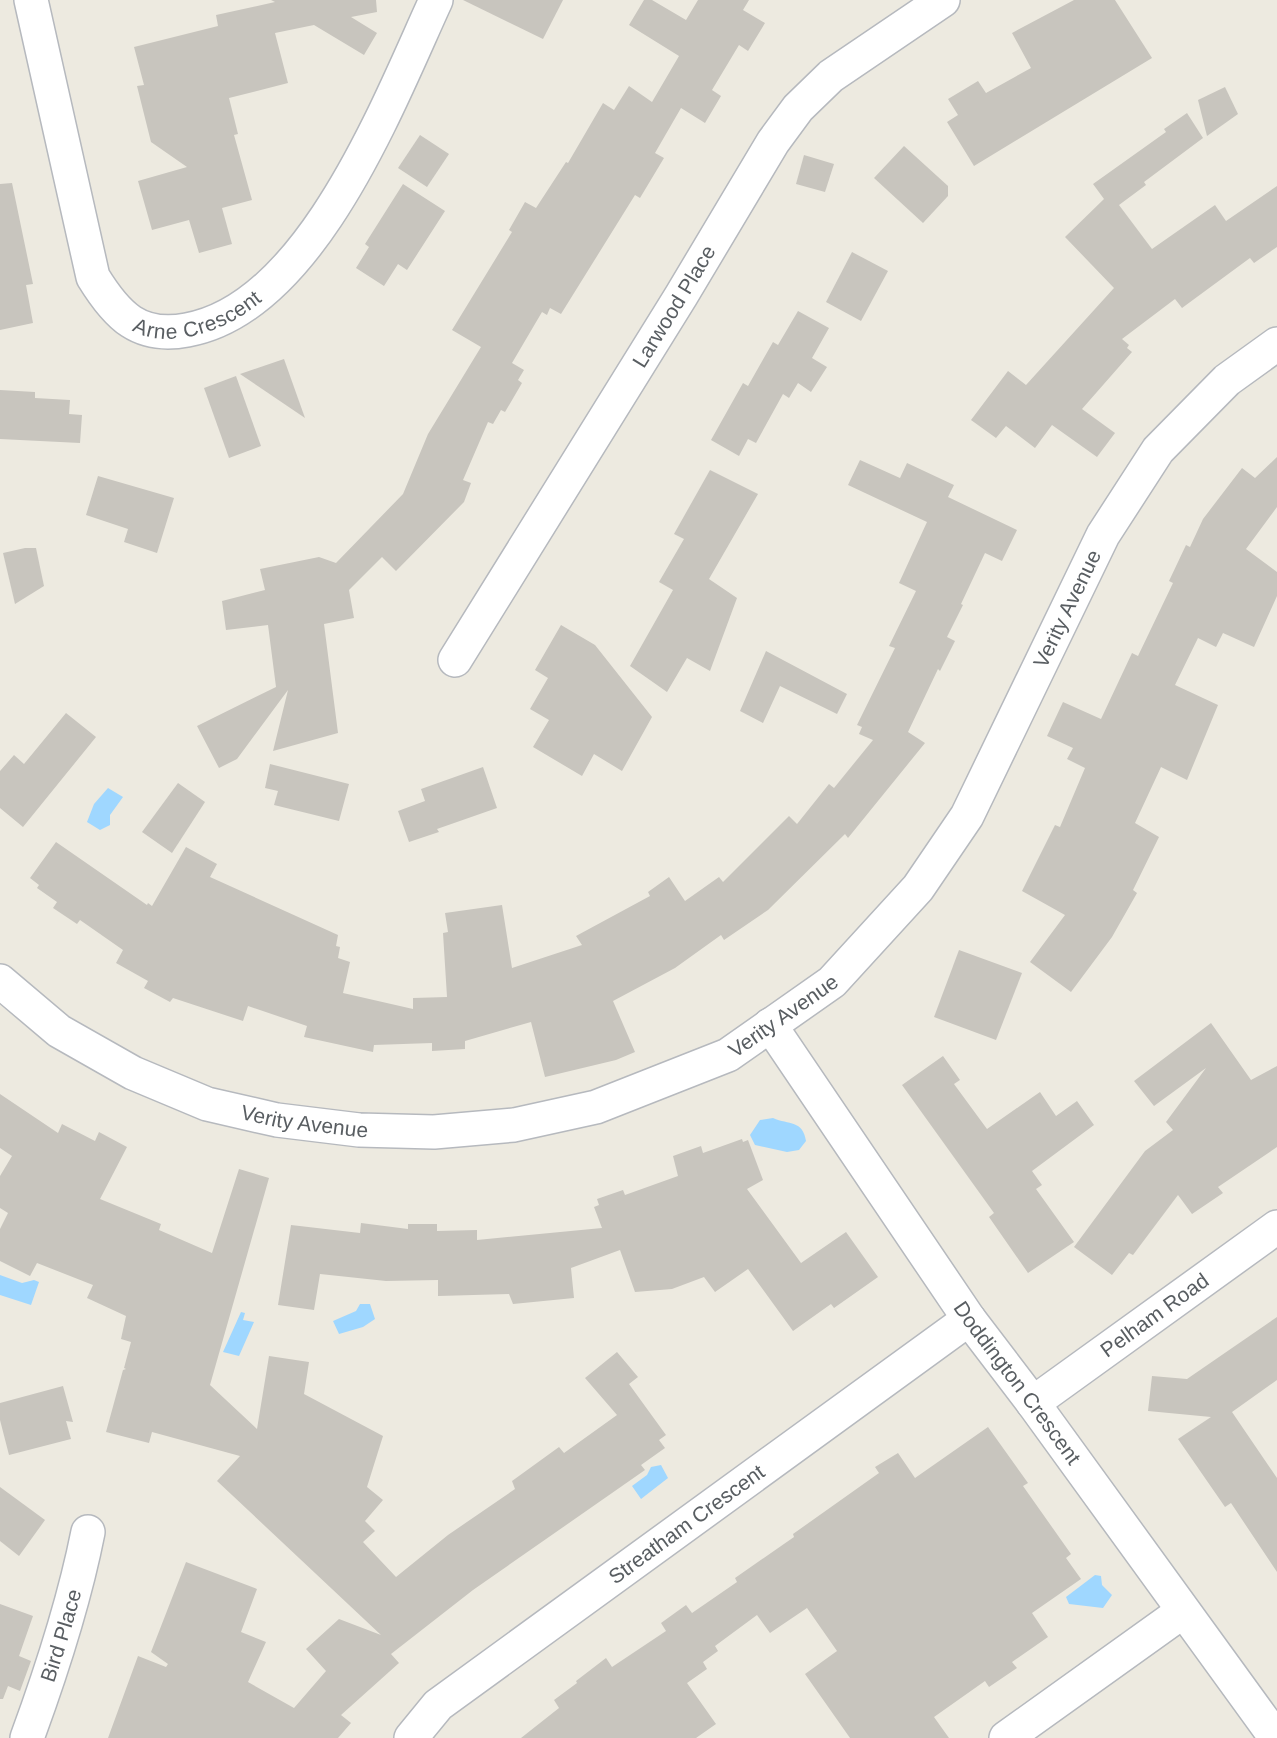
<svg xmlns="http://www.w3.org/2000/svg" width="1277" height="1738" font-family="Arial,sans-serif">
  <style>
    .water { fill: #9fd7ff }
    .building { fill: #c8c5be }
    .lines { fill: none; stroke-linecap: round; stroke-linejoin: round }
    .minor-casing { stroke: #b6b9be; stroke-width: 36 }
    .minor { stroke: #fff; stroke-width: 33 }
    .labels { text-anchor: middle; stroke-width: 6; stroke-linejoin: round; paint-order: stroke }
    .street-label { font-size: 21px; fill: #595e62; stroke: #fff }
  </style>
  <rect width="100%" height="100%" fill="#edeae0"/>
  <g class="water">
    <path d="M108 788 123 797 110 815V825L100 830 87 822 94 804Z"/>
    <path d="M773 1118C789 1125 803 1120 806 1141L799 1150 787 1152 755 1145 750 1135 760 1120Z"/>
    <path d="M0 1275 22 1283 34 1280 39 1282 31 1305 0 1295Z"/>
    <path d="M360 1304H370L375 1319 363 1327 339 1334 333 1321 356 1311Z"/>
    <path d="M241 1312 245 1313 243 1320 254 1322 239 1356 223 1352Z"/>
    <path d="M661 1465 668 1478 641 1499 632 1486 647 1475 651 1467Z"/>
    <path d="M1095 1575 1101 1576 1102 1585 1112 1595 1103 1608 1069 1604 1066 1597Z"/>
  </g>
  <g class="building">
    <path d="M271 0H376L377 12 351 17 377 33 364 55 314 25 275 33 288 83 229 98 238 134 234 135 252 200 222 208 232 244 199 253 189 220 152 230 138 181 187 167 151 142 137 86 144 85 134 47 218 26 216 15 275 2Z"/>
    <path d="M463 0H563L543 39Z"/>
    <path d="M644 0H652L686 20 698 0H749L743 10 765 23 748 51 739 45 712 90 721 96 705 123 681 108 655 153 664 158 640 198 635 195 561 314 550 308 547 315 542 312 512 363 524 370 518 380 522 383 505 412 501 410 493 424 488 422 463 480 471 483 464 502 396 571 382 557 349 590 354 618 324 624 338 733 273 751 288 690 237 759 219 768 197 726 276 687 268 625 226 630 222 601 265 590 260 569 319 557 336 563 403 494 428 434 481 347 452 330 512 232 509 230 525 202 536 208 566 162 568 163 603 103 614 110 629 86 652 102 679 56 629 25Z"/>
    <path d="M1074 0H1115L1152 58 974 166 947 122 958 115 948 99 978 81 986 93 1031 68 1012 33Z"/>
    <path d="M1225 87 1238 114 1207 136 1198 100Z"/>
    <path d="M1187 113 1203 138 1144 182 1146 185 1119 205 1152 249 1215 205 1226 221 1277 186V247L1254 263 1250 258 1182 308 1175 299 1122 339 1129 345 1127 348 1132 352 1082 409 1115 433 1097 457 1052 425 1035 448 1006 426 996 438 971 420 1008 371 1026 385 1114 288 1065 237 1104 199 1093 184 1166 132 1164 129Z"/>
    <path d="M420 135 449 154 427 187 398 168Z"/>
    <path d="M904 146 948 186V196L923 223 874 178Z"/>
    <path d="M804 155 834 164 825 192 796 184Z"/>
    <path d="M12 183 33 284 26 285 33 323 0 330V184Z"/>
    <path d="M403 184 445 211 407 270 398 264 384 286 356 268 369 247 365 244Z"/>
    <path d="M852 252 888 271 861 321 826 302Z"/>
    <path d="M798 311 829 328 812 358 827 367 811 392 798 383 789 398 783 394 756 443 748 439 739 456 711 440 743 383 748 386 773 342 778 345Z"/>
    <path d="M284 359 305 418 240 374Z"/>
    <path d="M236 376 261 446 229 458 204 388Z"/>
    <path d="M0 390 35 392V398L70 400 69 414 82 415 80 443 0 439Z"/>
    <path d="M1277 457V507L1246 549 1277 572V596L1254 647 1223 633 1216 647 1198 638 1175 685 1218 705 1187 780 1161 767 1135 823 1159 837 1133 890 1137 893 1112 937 1071 992 1030 962 1065 915 1022 891 1055 825 1060 827 1085 768 1067 759 1073 748 1047 736 1063 702 1101 719 1132 653 1138 656 1173 583 1169 581 1186 545 1190 547 1203 519 1242 468 1255 478Z"/>
    <path d="M860 460 900 478 907 463 954 485 948 497 1017 530 1002 561 985 553 961 604 963 605 947 637 955 641 940 671 938 669 908 732 925 743 848 838 845 834 768 910 724 940 721 935 675 968 613 1001 635 1052 616 1060 545 1077 531 1022 465 1041V1049L432 1051V1043L374 1045 373 1052 304 1037 307 1026 248 1006 243 1021 173 998 170 1002 144 988 148 981 116 963 123 950 80 920 77 924 53 908 57 902 37 888 39 885 30 878 56 842 147 905 148 903 152 906 186 847 217 864 210 877 338 935 336 946 340 947 338 958 350 962 343 993 413 1009V998L447 997 443 933 448 932 445 913 502 905 512 968 582 945 576 936 650 896 648 892 669 877 685 901 719 877 723 882 789 816 797 824 829 784 834 788 873 740 859 734 862 727 857 725 895 648 889 646 916 591 899 583 927 522 848 485Z"/>
    <path d="M710 470 758 494 709 579 737 598 710 671 687 658 667 692 630 666 673 590 659 582 684 539 674 534Z"/>
    <path d="M98 476 174 498 157 553 124 542 128 529 86 515Z"/>
    <path d="M25 548H36L44 586 15 604 3 553Z"/>
    <path d="M561 625 595 645 652 717 622 771 594 754 582 776 533 747 549 720 530 709 548 678 535 670Z"/>
    <path d="M766 651 847 694 837 714 780 686 763 723 740 711Z"/>
    <path d="M66 713 96 737 23 827 0 808V771L14 755 24 764Z"/>
    <path d="M270 764 349 784 339 821 274 805 278 791 265 788Z"/>
    <path d="M483 767 497 808 437 829 439 832 409 842 398 811 425 801 421 789Z"/>
    <path d="M178 783 205 802 172 853 142 832Z"/>
    <path d="M959 950 1022 973 996 1040 934 1017Z"/>
    <path d="M1211 1023 1251 1080 1277 1066V1147L1218 1187 1223 1193 1192 1214 1178 1195 1133 1255 1129 1253 1112 1275 1074 1247 1145 1151 1173 1130 1166 1122 1206 1068 1154 1106 1134 1081Z"/>
    <path d="M943 1056 960 1080 954 1084 987 1129 1040 1092 1056 1116 1077 1101 1094 1125 1032 1171 1042 1185 1036 1189 1074 1242 1028 1273 989 1217 994 1213 902 1085Z"/>
    <path d="M0 1094 58 1133 62 1124 95 1141 99 1132 127 1147 100 1199 161 1224 159 1230 212 1253 239 1169 269 1178 210 1385 257 1429 269 1356 309 1362 304 1394 383 1436 367 1487 383 1500 365 1521 375 1531 363 1542 396 1577 448 1535 515 1489 512 1481 559 1447 564 1453 617 1415 585 1378 617 1352 638 1377 629 1384 666 1435 659 1440 665 1448 641 1465 645 1470 473 1590 391 1654 399 1663 341 1715 351 1723 338 1738H108L138 1656 166 1667 168 1664 151 1652 186 1562 257 1589 241 1632 266 1642 248 1682 294 1708 326 1671 306 1649 339 1619 381 1635 217 1481 240 1456 152 1432 149 1443 106 1432 123 1370 126 1369 124 1368 131 1342 121 1339 126 1316 87 1298 93 1285 37 1263 30 1276 0 1261V1229L8 1213 0 1208V1176L12 1156 0 1148Z"/>
    <path d="M742 1139 743 1142 748 1140 763 1180 747 1189 801 1263 846 1232 878 1277 834 1308 831 1304 793 1331 748 1269 715 1292 704 1277 672 1289 635 1292 620 1250 571 1268 574 1298 513 1304 509 1294 438 1296V1280L386 1281 320 1274 314 1310 278 1305 291 1225 360 1233 361 1223 408 1229V1224H437V1231L477 1230V1240L602 1228 594 1207 599 1205 597 1199 623 1190 625 1195 678 1176 673 1156 701 1146 703 1153Z"/>
    <path d="M1277 1317V1380L1232 1412 1277 1478V1572L1231 1503 1225 1507 1178 1439 1211 1417 1148 1411 1152 1376 1187 1379Z"/>
    <path d="M63 1386 73 1422 66 1421 71 1439 9 1455 0 1420V1403Z"/>
    <path d="M988 1427 1028 1483 1023 1486 1071 1554 1066 1558 1081 1579 1032 1613 1048 1637 1012 1662 1017 1668 989 1687 985 1681 934 1717 949 1738H850L805 1674 837 1651 807 1608 770 1633 757 1615 715 1646 718 1651 703 1662 707 1669 687 1683 716 1724 696 1738H521L559 1708 554 1700 577 1683 576 1681 606 1658 612 1667 666 1631 661 1623 686 1605 692 1613 737 1582 735 1578 794 1537 793 1534 879 1473 875 1467 898 1453 915 1478Z"/>
    <path d="M0 1487 45 1520 19 1556 0 1541Z"/>
    <path d="M0 1604 33 1616 19 1656 31 1661 20 1691 8 1686 3 1699H0Z"/>
  </g>
  <g class="lines">
    <defs>
      <g id="minor">
        <path id="s1" d="M31 0 93 277C117 316 139 339 187 330 311 308 389 102 436 0"/>
        <path id="s2" d="M455 660 681 296 773 142 798 108 831 76 943 0"/>
        <path id="s3" d="M0 981 59 1031 133 1073 207 1104 277 1120 359 1130 434 1132 514 1125 596 1107 728 1055 832 982 918 888 967 816 1103 535 1158 450 1227 380 1277 344"/>
        <path id="s4" d="M770 1025 969 1319 1033 1403 1276 1738"/>
        <path id="s5" d="M1033 1403 1277 1227"/>
        <path id="s6" d="M27 1738C52 1670 74 1603 88 1532"/>
        <path id="s7" d="M411 1738 438 1705 969 1319"/>
        <path d="M1006 1738 1182 1612"/>
      </g>
    </defs>
    <use href="#minor" class="minor-casing"/>
    <use href="#minor" class="minor"/>
  </g>
  <g class="labels">
    <g class="street-label">
      <text dy="7" stroke="none"><textPath href="#s1" startOffset="414">Arne Crescent</textPath></text>
      <text dy="7" stroke="none"><textPath href="#s2" startOffset="416">Larwood Place</textPath></text>
      <text dy="7" stroke="none"><textPath href="#s3" startOffset="1350">Verity Avenue</textPath></text>
      <text dy="7" stroke="none"><textPath href="#s3" startOffset="846">Verity Avenue</textPath></text>
      <text dy="7" stroke="none"><textPath href="#s3" startOffset="342">Verity Avenue</textPath></text>
      <text dy="7" stroke="none"><textPath href="#s5" startOffset="150">Pelham Road</textPath></text>
      <text dy="7" stroke="none"><textPath href="#s4" startOffset="435">Doddington Crescent</textPath></text>
      <text dy="7" stroke="none"><textPath href="#s7" startOffset="350">Streatham Crescent</textPath></text>
      <text dy="7" stroke="none"><textPath href="#s6" startOffset="108">Bird Place</textPath></text>
    </g>
  </g>
</svg>
